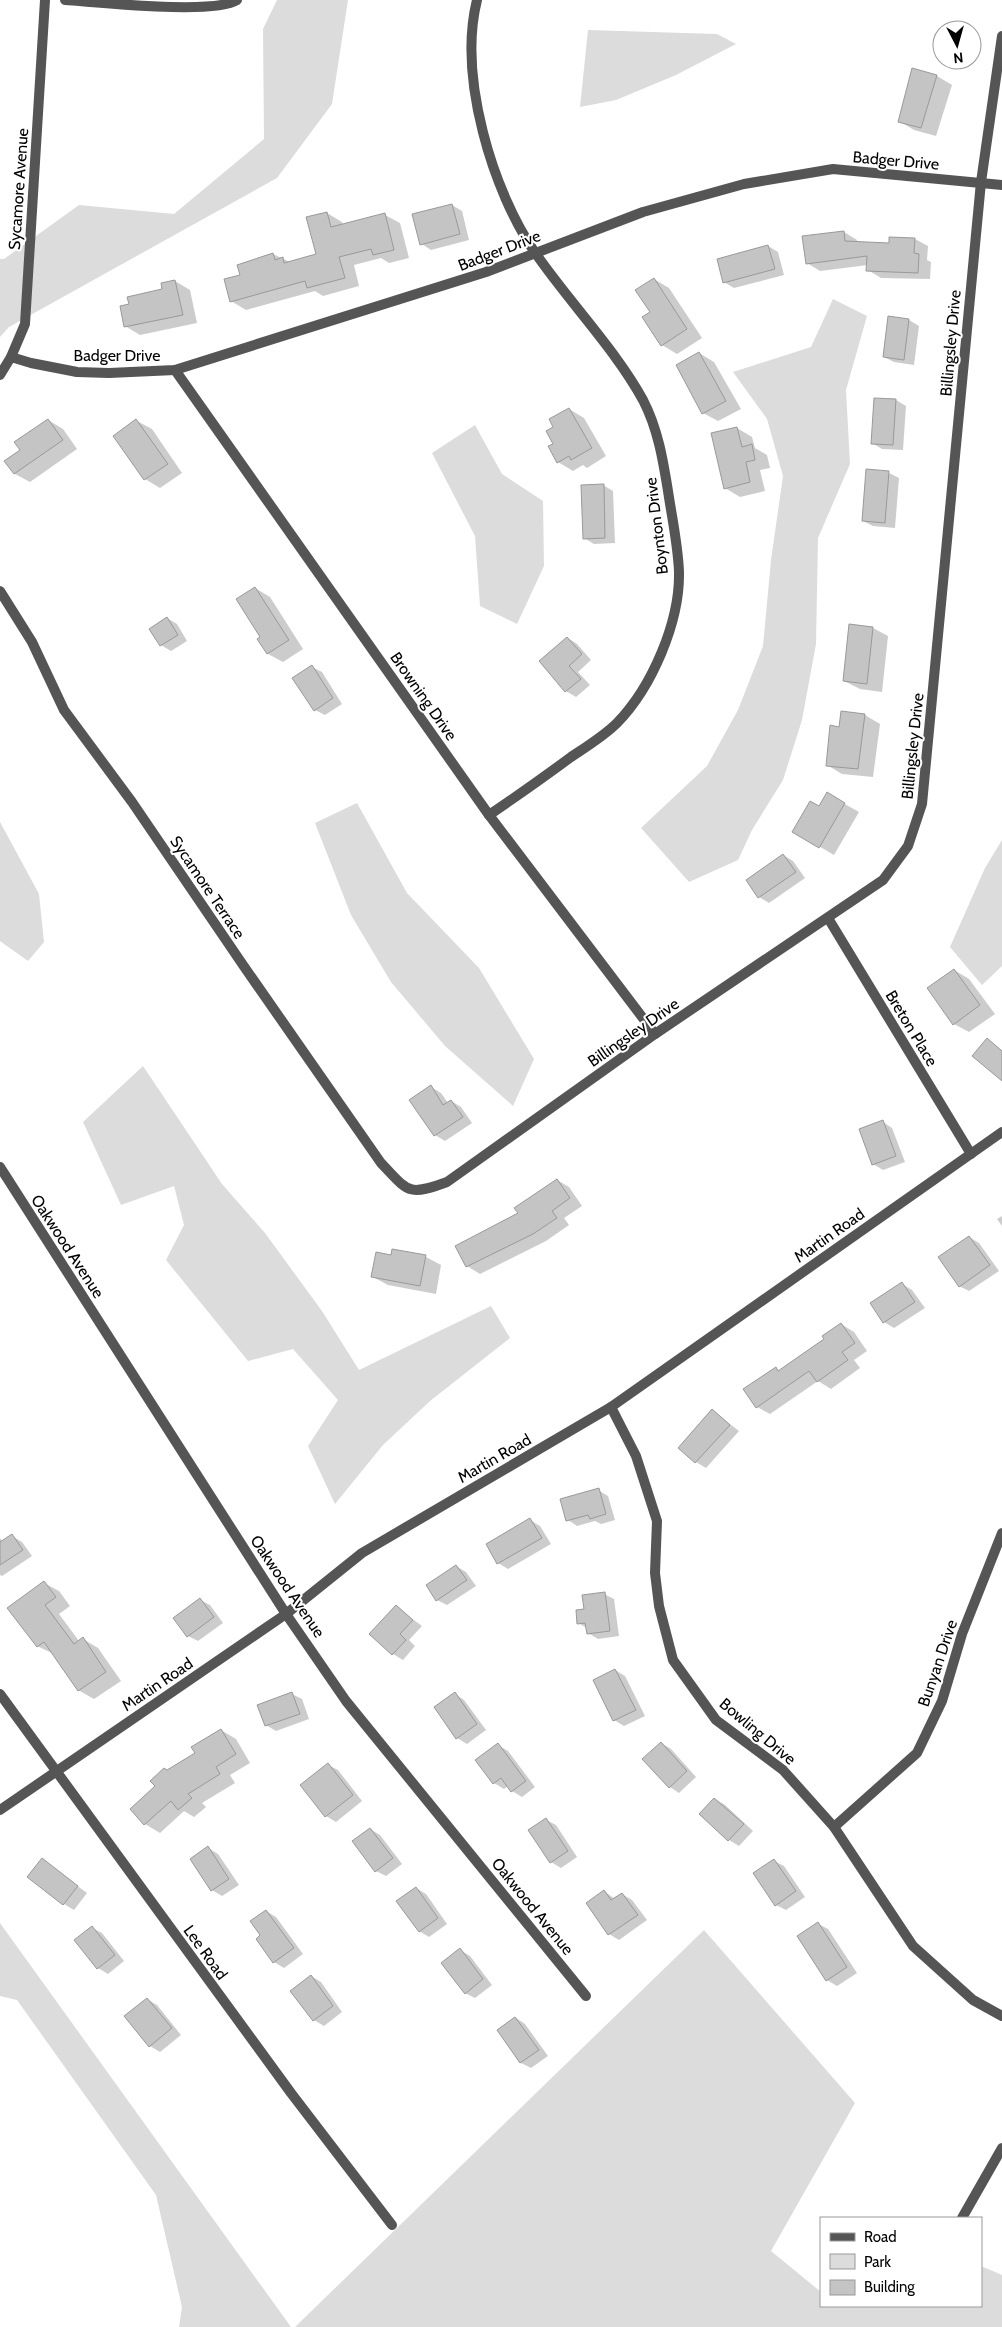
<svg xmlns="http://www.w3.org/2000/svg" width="1002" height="2327" font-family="Cabin,sans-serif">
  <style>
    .green { fill: #dcdcdc }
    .shadow { fill: #0003 }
    .building { fill: #c4c4c4; stroke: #999 }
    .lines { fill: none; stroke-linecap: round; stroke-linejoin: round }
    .street { stroke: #555; stroke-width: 10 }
    .labels { text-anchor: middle; stroke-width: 4; stroke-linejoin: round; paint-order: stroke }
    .street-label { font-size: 16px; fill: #000; stroke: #fff }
  </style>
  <rect width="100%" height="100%" fill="#fff"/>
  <g class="green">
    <path d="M277 0H348L332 104 277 178 9 327 0 337V259H4L79 205 174 214 264 139 263 29Z"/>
    <path d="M588 30 717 34 736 44 676 75 616 100 580 107Z"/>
    <path d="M833 299 867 316 846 390 850 464 818 538 816 644 802 720 783 780 752 830 738 860 689 882 641 828 707 766 738 710 763 646 771 560 783 476 767 419 733 372 811 347Z"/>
    <path d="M475 425 502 474 543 501 544 566 517 624 480 606 475 536 432 453Z"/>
    <path d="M357 803 407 893 479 968 534 1059 513 1106 445 1046 391 982 351 915 315 823Z"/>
    <path d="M0 822 39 894 44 942 28 961 0 941Z"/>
    <path d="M1002 840V966L982 985 950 947 985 868Z"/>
    <path d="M143 1066 222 1184 265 1233 322 1311 359 1370 491 1306 510 1338 430 1401 383 1445 335 1504 308 1446 338 1400 293 1349 248 1361 166 1260 184 1225 174 1186 121 1205 83 1122Z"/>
    <path d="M0 1923 291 2327H179L182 2307 156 2195 17 2000 0 1996Z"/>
    <path d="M704 1930 855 2103 771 2251 821 2292V2306L840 2307 981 2306V2266L1002 2275V2327H295Z"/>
  </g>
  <g class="shadow">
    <path d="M937 76 952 85 936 136 914 130 899 121Z"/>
    <path d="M452 205 462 211 469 240 431 250 422 244Z"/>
    <path d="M327 213 342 222 343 226 385 215 400 223 409 258 389 263 381 258 354 265 359 286 323 296 315 291 246 310 231 301 242 276 273 254 290 262 318 255Z"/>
    <path d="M844 232 857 240V243L890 244 915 239 928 246 927 260 931 262 930 279 881 278 868 270V265L820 271 807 263Z"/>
    <path d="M768 246 778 252 784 275 734 288 724 282Z"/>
    <path d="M654 279 669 288 702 338 677 354 662 345 652 313Z"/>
    <path d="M175 281 190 290 197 323 140 335 125 326 130 305 164 290 162 284Z"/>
    <path d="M909 320 919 326 914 365 894 362 884 357Z"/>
    <path d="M699 353 714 362 741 409 718 421 703 413Z"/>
    <path d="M875 399 896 400 906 406 903 450 882 449 872 443Z"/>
    <path d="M569 409 584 418 606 456 587 468 583 465 573 471 558 462 554 444 555 427Z"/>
    <path d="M48 420 63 429 77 449 30 482 15 474 6 461 21 450Z"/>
    <path d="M137 421 152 429 182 473 160 488 145 479 115 436Z"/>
    <path d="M737 428 752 437 755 448 767 455 770 468 760 470 765 491 740 497 725 488Z"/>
    <path d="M889 473 899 478 895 528 873 526 863 521Z"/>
    <path d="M603 485 613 491 615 543 594 544 584 538Z"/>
    <path d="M255 588 270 597 303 649 283 662 268 654Z"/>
    <path d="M167 618 177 624 187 641 171 651 161 645 150 629Z"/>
    <path d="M873 628 888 636 882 692 860 689 844 681Z"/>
    <path d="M568 638 577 644 591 660 578 672 590 685 576 697 566 691 541 661Z"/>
    <path d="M312 667 322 672 342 704 325 715 315 710Z"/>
    <path d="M842 712 865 715 880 724 873 777 842 774 827 765 840 728Z"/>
    <path d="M827 794 859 812 834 855 793 831 819 807Z"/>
    <path d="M783 855 793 861 805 878 769 903 759 897 747 880Z"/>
    <path d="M954 970 969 979 995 1014 969 1032 954 1024Z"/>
    <path d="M431 1087 441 1093 448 1103 451 1101 461 1107 472 1123 445 1141 435 1135Z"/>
    <path d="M883 1122 892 1128 905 1162 883 1170 873 1164Z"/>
    <path d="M557 1180 569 1187 582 1206 564 1218 569 1225 546 1241 480 1274 467 1266 520 1213Z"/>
    <path d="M1002 1216V1226L997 1219Z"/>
    <path d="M969 1237 979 1243 999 1271 969 1291 959 1286Z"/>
    <path d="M393 1251 426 1257 441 1265 436 1294 388 1285 373 1277 392 1256Z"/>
    <path d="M902 1284 912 1290 925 1308 894 1328 884 1322Z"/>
    <path d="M841 1324 854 1332 867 1351 854 1360 860 1368 831 1389 818 1381 770 1414 757 1407 776 1368 780 1371 826 1339Z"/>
    <path d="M713 1411 739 1431 706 1468 696 1462Z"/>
    <path d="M598 1490 608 1496 615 1520 601 1524 595 1521 577 1526 568 1520Z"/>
    <path d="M530 1520 540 1526 551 1544 508 1569 498 1563Z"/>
    <path d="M12 1536 22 1542 32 1556 2 1576 0 1575V1538L3 1542Z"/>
    <path d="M456 1566 466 1572 476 1586 447 1605 437 1600Z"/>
    <path d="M44 1583 59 1591 70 1606 59 1614 79 1641 83 1639 98 1648 121 1681 94 1699 78 1690 54 1654 37 1646Z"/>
    <path d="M604 1594 614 1599 619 1636 598 1639 588 1633 587 1628 578 1623 585 1610Z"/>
    <path d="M200 1600 210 1605 223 1623 198 1641 188 1636Z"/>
    <path d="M396 1607 422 1626 409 1640 415 1646 403 1660 393 1654 371 1634Z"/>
    <path d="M615 1670 625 1676 645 1716 624 1726 614 1720Z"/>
    <path d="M292 1694 302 1699 309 1719 276 1731 266 1725Z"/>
    <path d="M455 1694 464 1700 486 1730 467 1744 457 1738Z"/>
    <path d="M221 1730 236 1739 250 1763 230 1775 235 1783 202 1803 206 1807 194 1817 184 1811 160 1833 145 1824 132 1809 157 1787 168 1771 196 1754Z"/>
    <path d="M661 1743 671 1749 696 1777 679 1793 670 1787Z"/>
    <path d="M498 1745 508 1751 535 1787 522 1797 512 1791 508 1786 504 1789 494 1783Z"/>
    <path d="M328 1765 338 1770 362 1801 336 1822 326 1816Z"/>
    <path d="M715 1799 725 1805 753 1831 739 1846 729 1840 701 1814Z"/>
    <path d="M546 1820 556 1825 577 1857 561 1868 551 1862Z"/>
    <path d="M370 1829 380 1835 402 1864 386 1876 376 1871Z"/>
    <path d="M208 1848 218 1854 239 1885 222 1896 212 1890Z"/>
    <path d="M42 1860 87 1893 74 1910 64 1904Z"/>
    <path d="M774 1861 784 1866 805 1897 786 1910 776 1905Z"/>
    <path d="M416 1888 426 1894 447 1924 429 1937 419 1931Z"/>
    <path d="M604 1891 615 1899 622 1894 632 1900 647 1920 619 1940 609 1934Z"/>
    <path d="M266 1911 276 1917 303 1954 284 1968 274 1962 262 1935Z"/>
    <path d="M818 1924 828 1929 857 1973 837 1986 827 1980Z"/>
    <path d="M92 1928 102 1933 124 1961 108 1974 98 1968 76 1940Z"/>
    <path d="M460 1950 470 1956 492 1985 475 1998 465 1993Z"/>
    <path d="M311 1976 321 1982 342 2012 324 2026 314 2020Z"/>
    <path d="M147 1999 157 2005 181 2035 160 2052 150 2046Z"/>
    <path d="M516 2018 525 2024 548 2056 531 2068 521 2063 498 2030Z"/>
  </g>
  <g class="building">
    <path d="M912 68 937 75 921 128 898 122Z"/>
    <path d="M452 204 460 234 420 245 412 214Z"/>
    <path d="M327 212 331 227 385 213 394 250 373 255 371 249 339 257 345 278 307 288 305 281 230 302 224 279 240 275 237 265 273 253 275 260 283 257 284 263 316 254 306 217Z"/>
    <path d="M844 231 845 241 889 243V237L915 238 914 253 919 254 918 273 866 271 867 256 806 264 802 236Z"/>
    <path d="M768 245 775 269 723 283 717 259Z"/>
    <path d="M654 278 687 329 661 346 642 317 650 312 635 290Z"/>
    <path d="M175 280 183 315 124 327 120 306 129 304 127 297 162 289 161 283Z"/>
    <path d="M888 316 909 319 904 360 883 357Z"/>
    <path d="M699 352 726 401 702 414 676 365Z"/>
    <path d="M874 398 896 399 893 445 871 444Z"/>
    <path d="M569 408 592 448 571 460 569 456 557 463 548 446 553 444 546 431 553 427 549 419Z"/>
    <path d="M48 419 63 440 14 474 4 461 20 450 14 442Z"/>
    <path d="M136 419 168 464 144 480 113 436Z"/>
    <path d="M737 427 742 447 752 444 755 460 746 462 750 482 724 489 711 433Z"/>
    <path d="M866 469 889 471 885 523 862 521Z"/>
    <path d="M604 484 605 538 583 539 581 485Z"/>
    <path d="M255 587 289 640 267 654 257 639 260 637 236 599Z"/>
    <path d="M167 617 178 635 160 646 149 629Z"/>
    <path d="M849 624 873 627 867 684 843 681Z"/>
    <path d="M567 637 582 654 569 666 581 679 565 692 539 661Z"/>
    <path d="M312 665 333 698 314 711 292 678Z"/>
    <path d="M841 711 865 714 858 769 826 766 830 725 839 727Z"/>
    <path d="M827 792 845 803 819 848 792 832 810 801 819 806Z"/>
    <path d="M783 854 796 872 758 898 746 880Z"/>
    <path d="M954 969 980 1005 953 1025 927 988Z"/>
    <path d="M987 1038 1002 1051V1081L972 1056Z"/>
    <path d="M431 1085 443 1105 451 1100 463 1117 434 1136 409 1100Z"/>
    <path d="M883 1120 896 1156 872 1165 859 1129Z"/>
    <path d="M557 1179 570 1198 552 1211 557 1218 533 1234 466 1267 455 1246 518 1213 514 1208Z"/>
    <path d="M969 1236 990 1265 959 1287 938 1257Z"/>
    <path d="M392 1249 426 1255 420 1286 371 1277 376 1252 391 1255Z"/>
    <path d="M902 1282 915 1302 883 1323 870 1303Z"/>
    <path d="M841 1323 855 1343 842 1352 848 1360 817 1382 809 1371 756 1408 743 1389 776 1367 778 1371 824 1339 822 1336Z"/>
    <path d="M712 1409 730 1425 695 1463 678 1448Z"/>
    <path d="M599 1488 606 1514 590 1519 588 1515 566 1521 560 1499Z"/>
    <path d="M530 1518 542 1538 497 1564 486 1544Z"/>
    <path d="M12 1534 23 1550 0 1565V1542Z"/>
    <path d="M456 1565 467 1580 436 1601 426 1585Z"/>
    <path d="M44 1581 56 1597 45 1605 74 1644 83 1637 106 1672 78 1691 44 1642 37 1647 7 1608Z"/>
    <path d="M605 1592 610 1631 587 1634 585 1623 577 1624 576 1610 584 1609 582 1595Z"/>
    <path d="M200 1598 214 1617 187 1637 173 1618Z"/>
    <path d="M396 1605 413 1620 400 1634 406 1640 392 1655 369 1634Z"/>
    <path d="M615 1669 636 1710 613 1721 593 1680Z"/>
    <path d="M292 1692 300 1714 265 1726 257 1705Z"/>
    <path d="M455 1692 477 1724 456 1739 434 1707Z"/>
    <path d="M221 1729 236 1754 216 1767 220 1774 188 1794 192 1798 178 1810 171 1801 144 1825 130 1809 155 1786 150 1781 164 1768 167 1770 195 1753 191 1747Z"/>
    <path d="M661 1742 687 1771 669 1788 642 1759Z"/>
    <path d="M498 1743 526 1781 511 1792 501 1778 493 1784 475 1760Z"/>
    <path d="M328 1763 353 1795 325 1817 300 1785Z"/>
    <path d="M714 1798 744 1824 728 1841 699 1814Z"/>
    <path d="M546 1818 568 1851 550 1863 528 1830Z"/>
    <path d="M370 1828 393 1858 375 1872 352 1841Z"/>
    <path d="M208 1846 229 1879 211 1891 190 1859Z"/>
    <path d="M42 1858 78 1886 63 1905 27 1877Z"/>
    <path d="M774 1859 796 1891 775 1906 753 1873Z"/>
    <path d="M416 1887 438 1918 419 1932 396 1901Z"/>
    <path d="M604 1890 611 1900 622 1893 638 1915 608 1935 586 1903Z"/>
    <path d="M266 1910 294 1948 273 1963 256 1939 260 1935 250 1921Z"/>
    <path d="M818 1922 847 1967 826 1981 797 1936Z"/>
    <path d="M92 1926 115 1955 97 1969 74 1940Z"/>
    <path d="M460 1948 483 1979 465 1994 441 1963Z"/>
    <path d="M311 1975 333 2006 313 2021 290 1991Z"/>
    <path d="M147 1998 172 2028 149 2047 124 2016Z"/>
    <path d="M515 2017 539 2050 520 2063 497 2030Z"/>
  </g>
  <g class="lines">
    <g class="street">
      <path d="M65 0C97 2 214 15 237 0"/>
      <path d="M477 0C458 76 492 191 536 254 570 303 615 349 643 400 658 429 663 460 668 491 672 518 678 545 679 572 680 622 652 687 617 723 604 736 586 747 571 757 544 777 517 796 489 815"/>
      <path d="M11 357 31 363 77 372 109 373 175 370 486 272 643 212 744 184 833 169 1002 185"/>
      <path d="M175 370 489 815 655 1034"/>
      <path d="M0 375 11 357 25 324 45 0"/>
      <path d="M0 591 32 642 64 710 132 802 243 965 381 1163C408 1191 407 1197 447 1182L655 1034 883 880 908 846 922 804 981 182 1002 36"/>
      <path d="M828 918 971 1154"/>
      <path d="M0 1167 286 1614 346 1701 586 1996"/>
      <path d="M611 1407 636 1456 657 1521 655 1573 659 1606 673 1660 716 1720 783 1770 834 1827 913 1946 973 2000 1002 2016"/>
      <path d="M0 1694 291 2093 392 2225"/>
      <path d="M0 1810 286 1614 362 1553 611 1407 1002 1132"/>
      <path d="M834 1827 917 1753 942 1701 962 1634 1002 1533"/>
      <path d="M962 2218 1002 2148"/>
    </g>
  </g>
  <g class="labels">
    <g class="street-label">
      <text transform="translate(896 160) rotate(5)" y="6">Badger Drive</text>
      <text transform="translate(18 189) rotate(-86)" y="6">Sycamore Avenue</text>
      <text transform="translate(499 250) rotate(-21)" y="6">Badger Drive</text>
      <text transform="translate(950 343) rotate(-85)" y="6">Billingsley Drive</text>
      <text x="117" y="361">Badger Drive</text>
      <text transform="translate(656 526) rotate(-97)" y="6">Boynton Drive</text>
      <text transform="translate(424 696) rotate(55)" y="6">Browning Drive</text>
      <text transform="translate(912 746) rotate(-84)" y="6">Billingsley Drive</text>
      <text transform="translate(208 887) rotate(56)" y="6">Sycamore Terrace</text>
      <text transform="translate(912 1028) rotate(59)" y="6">Breton Place</text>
      <text transform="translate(633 1032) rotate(-35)" y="6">Billingsley Drive</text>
      <text transform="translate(829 1235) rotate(-35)" y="6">Martin Road</text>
      <text transform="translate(68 1246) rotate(57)" y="6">Oakwood Avenue</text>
      <text transform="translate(494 1458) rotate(-30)" y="6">Martin Road</text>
      <text transform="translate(288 1586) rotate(56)" y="6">Oakwood Avenue</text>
      <text transform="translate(937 1663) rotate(-71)" y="6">Bunyan Drive</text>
      <text transform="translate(157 1684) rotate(-34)" y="6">Martin Road</text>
      <text transform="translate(758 1731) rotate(40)" y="6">Bowling Drive</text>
      <text transform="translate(533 1906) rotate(51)" y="6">Oakwood Avenue</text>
      <text transform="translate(206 1952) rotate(54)" y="6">Lee Road</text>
    </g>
  </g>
  <rect x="820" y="2217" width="162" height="90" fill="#ffffff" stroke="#999999"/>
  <rect x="830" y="2233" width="25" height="8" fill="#555555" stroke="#999999"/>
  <text x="864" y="2242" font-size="15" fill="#000000">Road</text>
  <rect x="830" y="2254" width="25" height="15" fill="#dcdcdc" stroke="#999999"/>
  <text x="864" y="2267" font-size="15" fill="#000000">Park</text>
  <rect x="830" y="2280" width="25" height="15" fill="#c4c4c4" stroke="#999999"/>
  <text x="864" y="2292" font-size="15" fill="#000000">Building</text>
  <g transform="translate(957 45) rotate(174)"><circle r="24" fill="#ffffff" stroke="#999999"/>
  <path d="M0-4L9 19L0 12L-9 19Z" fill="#000000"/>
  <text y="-8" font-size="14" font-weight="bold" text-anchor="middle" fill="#000000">N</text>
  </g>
</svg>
